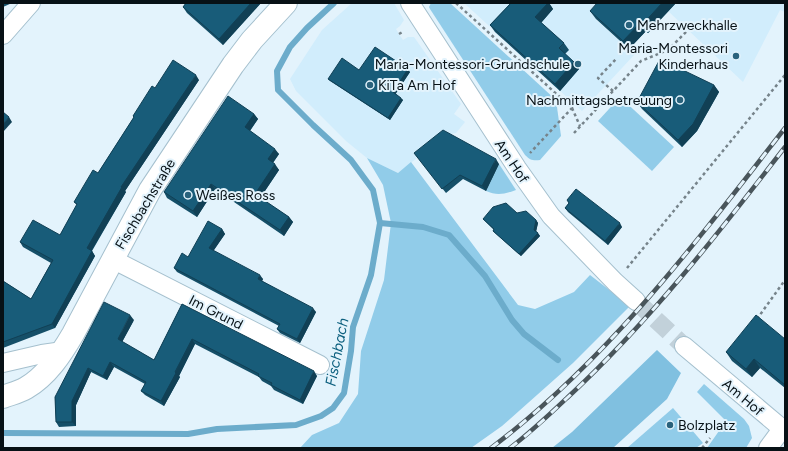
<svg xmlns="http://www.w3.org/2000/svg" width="788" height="451" font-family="Figtree,sans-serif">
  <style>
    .built { fill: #d1edfc }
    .green { fill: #91cce9 }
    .forest { fill: #80c0e0 }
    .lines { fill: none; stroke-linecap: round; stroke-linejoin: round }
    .stream { stroke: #6caccb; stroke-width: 6 }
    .street-tunnel { stroke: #c2d1da; stroke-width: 18; stroke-dasharray: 18 9; stroke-linecap: butt }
    .street-casing { stroke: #a5c0ce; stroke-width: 20 }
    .secondary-casing { stroke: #a5c0ce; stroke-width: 24 }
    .path { stroke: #76838a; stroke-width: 2.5; stroke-dasharray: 3 3; stroke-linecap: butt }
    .street { stroke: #fff; stroke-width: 18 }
    .secondary { stroke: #fff; stroke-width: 22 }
    .rail-casing { stroke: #49555b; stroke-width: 4.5 }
    .rail { stroke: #e3f3fc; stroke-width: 3; stroke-dasharray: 9; stroke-linecap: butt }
    .wall { fill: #154f68 }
    .shaded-wall { fill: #114055 }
    .building { fill: #185c79; stroke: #114055 }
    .poi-dot { fill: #29627c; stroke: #e3f3fc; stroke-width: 1.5 }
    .labels { text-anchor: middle; stroke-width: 4; stroke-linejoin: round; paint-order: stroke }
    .poi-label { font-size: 14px; fill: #071116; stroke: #e3f3fc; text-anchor: start }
    .street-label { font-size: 14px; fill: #071116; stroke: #e3f3fc }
    .water-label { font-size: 15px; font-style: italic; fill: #0d607f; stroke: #e3f3fc }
  </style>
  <rect width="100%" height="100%" fill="#e3f3fc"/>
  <g class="built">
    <path d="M352 3H394L404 20 400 26 396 29 399 34 403 40 408 37H414L461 104 454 114 465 122 456 133 446 135 398 173 367 158 346 141 296 91 290 79 322 30Z"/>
    <path d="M464 3H611L596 20 635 54 582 111Z"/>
    <path d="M676 3H785V12L780 10 743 82 668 11Z"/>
  </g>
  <g class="green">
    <path d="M431 3H450L556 100 561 136 540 160C533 161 530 160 525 155L430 9 429 7Z"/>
    <path d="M620 97 674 147 652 171 598 121Z"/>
    <path d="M367 158 398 173 411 162 518 305 535 309 574 292 590 275 630 306 573 363 502 426 471 448H300L312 435 339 423 358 394 361 351 384 280 391 223 383 185Z"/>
    <path d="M499 164 516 190C505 194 497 196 486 191Z"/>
    <path d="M704 384 744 419 749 426 752 438 746 448H707L726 421 697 392Z"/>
    <path d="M673 408 703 443 696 448H627Z"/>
  </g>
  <path class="forest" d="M657 350 681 373 667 399 613 448H552L572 432Z"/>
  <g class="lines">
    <g class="stream">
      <path d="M380 223 423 227 449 235 485 276 512 320 524 334 558 360"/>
      <path d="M3 433 188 434 217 429 296 425 321 416 333 408 344 393 351 351 353 327 371 275 380 223 373 190 351 160 313 125 278 90 277 71 290 47 307 28 334 3"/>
    </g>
    <path class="street-tunnel" d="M636 301 684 346"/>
    <defs>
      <g id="street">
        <path d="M410 3 517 168 551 216 615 282 636 301"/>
        <path d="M3 35 31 3"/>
        <path d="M112 259 320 365"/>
        <path d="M684 346 785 431"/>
        <path d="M3 363 42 354 63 351"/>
        <path d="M768 448 782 429"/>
      </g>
      <path id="secondary" d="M3 397C11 394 19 392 26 388 47 376 62 353 73 334L150 190 233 65 252 40 286 3"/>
    </defs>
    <use href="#street" class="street-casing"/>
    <use href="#secondary" class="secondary-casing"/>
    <g class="path">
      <path d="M456 3 572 108 530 153"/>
      <path d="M399 34 404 31"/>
      <path d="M613 91 598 78 617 58"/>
      <path d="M572 108 580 126"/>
      <path d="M574 133 641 61 668 50 688 30"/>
      <path d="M627 268 785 75"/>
      <path d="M757 319 785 280"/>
      <path d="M702 448 710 438"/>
    </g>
    <use href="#street" class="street"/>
    <use href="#secondary" class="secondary"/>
    <defs>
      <g id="rail">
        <path d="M491 448C607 361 697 241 785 128"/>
        <path d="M510 448C530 433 549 415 567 398 649 322 717 235 785 147"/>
      </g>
    </defs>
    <use href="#rail" class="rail-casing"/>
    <use href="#rail" class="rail"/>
  </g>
  <g class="wall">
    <path d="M3 3H12L3 7Z"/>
    <path d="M186 3H261L223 45 187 13 183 7Z"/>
    <path d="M511 3H549L553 9 541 23 564 43 569 50 565 54 579 69 560 91 495 32 490 25Z"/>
    <path d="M676 3 648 33 646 31 629 49 596 19 590 11Z"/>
    <path d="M359 70 410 72 395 94 403 100 390 120 330 81 328 79Z"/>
    <path d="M199 80 125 191 126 192 92 251 95 256 55 328 3 348V281L31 299 51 263 23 247 20 242 60 235 77 205 74 202 98 173 134 117 133 116 155 88Z"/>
    <path d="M714 85 719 92 697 131 682 147 642 109 637 102Z"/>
    <path d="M254 114 258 119 250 131 279 154 273 163 279 170 260 198 289 217 293 222 284 236 215 189 197 217 167 198 164 192Z"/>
    <path d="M414 153 499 164 486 191 463 179 446 193Z"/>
    <path d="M567 200 622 227 608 245 568 212 565 208 569 203Z"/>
    <path d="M517 213 536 220 538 223 536 231 540 236 521 256 495 233 493 231 494 230 483 219Z"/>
    <path d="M222 229 225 234 213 251 263 279 262 281 316 312 300 343 280 333 277 329 279 326 177 272 174 268Z"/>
    <path d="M182 304 317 376 303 404 274 390 271 386 262 381 259 377 195 344 179 376 180 377 164 406 145 395 141 391 145 384 114 367 107 380 91 372 76 405V426L59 427 56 422 55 397 134 320 122 342 154 360Z"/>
    <path d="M785 339V388L760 368 752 377 732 361 726 352Z"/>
  </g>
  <g class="shaded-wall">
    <path d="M251 3H261L223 45 219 39Z"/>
    <path d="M548 3H549L553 9 540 24 535 17Z"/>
    <path d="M662 3H676L648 33 642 25Z"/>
    <path d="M640 23 646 31 629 49 623 41Z"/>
    <path d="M574 62 579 69 560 91 555 84Z"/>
    <path d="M408 69 410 72 395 95 393 92Z"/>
    <path d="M196 75 199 80 125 191 126 192 90 253 87 248 121 187Z"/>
    <path d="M714 85 719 92 697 131 682 147 678 140Z"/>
    <path d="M401 98 403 100 390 120 388 118Z"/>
    <path d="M254 114 258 119 248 133 245 127Z"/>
    <path d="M9 117 12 122 3 132V124Z"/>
    <path d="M275 149 279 154 271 165 268 159Z"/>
    <path d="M496 159 499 164 486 191 482 186Z"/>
    <path d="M275 164 279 170 259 200 255 194Z"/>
    <path d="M211 184 215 189 197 217 193 211Z"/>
    <path d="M289 217 293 222 284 236 280 230Z"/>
    <path d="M536 220 538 223 536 232 534 230Z"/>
    <path d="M620 223 622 227 608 245 605 241Z"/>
    <path d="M222 229 225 234 212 253 209 248Z"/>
    <path d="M538 233 540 236 521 256 519 254Z"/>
    <path d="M92 251 95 256 55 328 52 324Z"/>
    <path d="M260 275 263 279 261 283 258 279Z"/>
    <path d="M313 308 316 312 300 343 297 339Z"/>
    <path d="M130 315 134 320 121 344 118 339Z"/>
    <path d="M192 339 195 344 179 376 180 377 164 406 161 401Z"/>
    <path d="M754 359 760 368 752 377 746 369Z"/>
    <path d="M110 362 114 367 107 380 103 376Z"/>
    <path d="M88 368 91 372 76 405V426L72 422V401Z"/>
    <path d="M314 371 317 376 303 404 300 400Z"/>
  </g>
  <g class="building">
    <path d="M186 3H251L219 39 183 7Z"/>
    <path d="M511 3H548L535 17 564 43 559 48 574 62 555 84 490 25Z"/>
    <path d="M597 3H662L642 25 640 23 623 41 590 11Z"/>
    <path d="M375 47 408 69 393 92 401 98 388 118 328 79 342 58 359 70Z"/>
    <path d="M660 59 714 85 693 124 678 140 637 102Z"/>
    <path d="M173 60 196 75 121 187H122L87 248 92 251 52 324 3 342V281L31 299 53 260 20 242 33 220 60 235 77 204 74 202 93 170 98 173 134 117 133 116 152 86 155 88Z"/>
    <path d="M228 96 254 114 245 127 275 149 268 159 275 164 255 194 289 217 280 230 211 184 193 211 164 192Z"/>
    <path d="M3 112 9 117 3 124Z"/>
    <path d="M443 130 496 159 482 186 460 175 442 189 414 153Z"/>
    <path d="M576 189 620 223 605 241 565 208 569 203 567 200Z"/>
    <path d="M506 203 517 213 526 211 536 220 534 230 538 233 519 254 493 231 494 229 483 219 493 207Z"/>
    <path d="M208 221 222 229 209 248 260 275 258 279 313 308 297 339 277 329 280 324 174 268 182 253 188 257Z"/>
    <path d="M104 302 130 315 118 339 154 360 182 304 314 371 300 400 271 385 272 383 258 376 259 374 192 339 175 372 176 373 161 401 141 391 146 382 110 362 103 376 88 368 72 401V422H56L55 397Z"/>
    <path d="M756 315 785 339V385L754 359 746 369 726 352Z"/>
  </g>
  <g class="poi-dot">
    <circle cx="629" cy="25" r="4"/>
    <circle cx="736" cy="56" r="4"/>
    <circle cx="578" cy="64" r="4"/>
    <circle cx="370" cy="85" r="4"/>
    <circle cx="680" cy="100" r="4"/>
    <circle cx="188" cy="195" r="4"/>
    <circle cx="670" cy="425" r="4"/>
  </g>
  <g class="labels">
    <g class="poi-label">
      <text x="637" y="30">Mehrzweckhalle</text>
      <text x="728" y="53" text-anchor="end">Maria-Montessori<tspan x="728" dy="16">Kinderhaus</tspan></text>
      <text x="570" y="69" text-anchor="end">Maria-Montessori-Grundschule</text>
      <text x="378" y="90">KiTa Am Hof</text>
      <text x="672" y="105" text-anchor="end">Nachmittagsbetreuung</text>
      <text x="196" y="200">Weißes Ross</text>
      <text x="678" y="430">Bolzplatz</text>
    </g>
    <g class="street-label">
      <text transform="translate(512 161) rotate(56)" y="5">Am Hof</text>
      <text transform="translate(145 204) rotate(-59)" y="5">Fischbachstraße</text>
      <text transform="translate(216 312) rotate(27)" y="5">Im Grund</text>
      <text transform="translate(743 397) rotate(40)" y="5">Am Hof</text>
    </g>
    <g class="water-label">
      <text transform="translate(337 352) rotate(-79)" y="5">Fischbach</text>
    </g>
  </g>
  <rect width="788" height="451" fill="none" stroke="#071116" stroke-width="8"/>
</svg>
